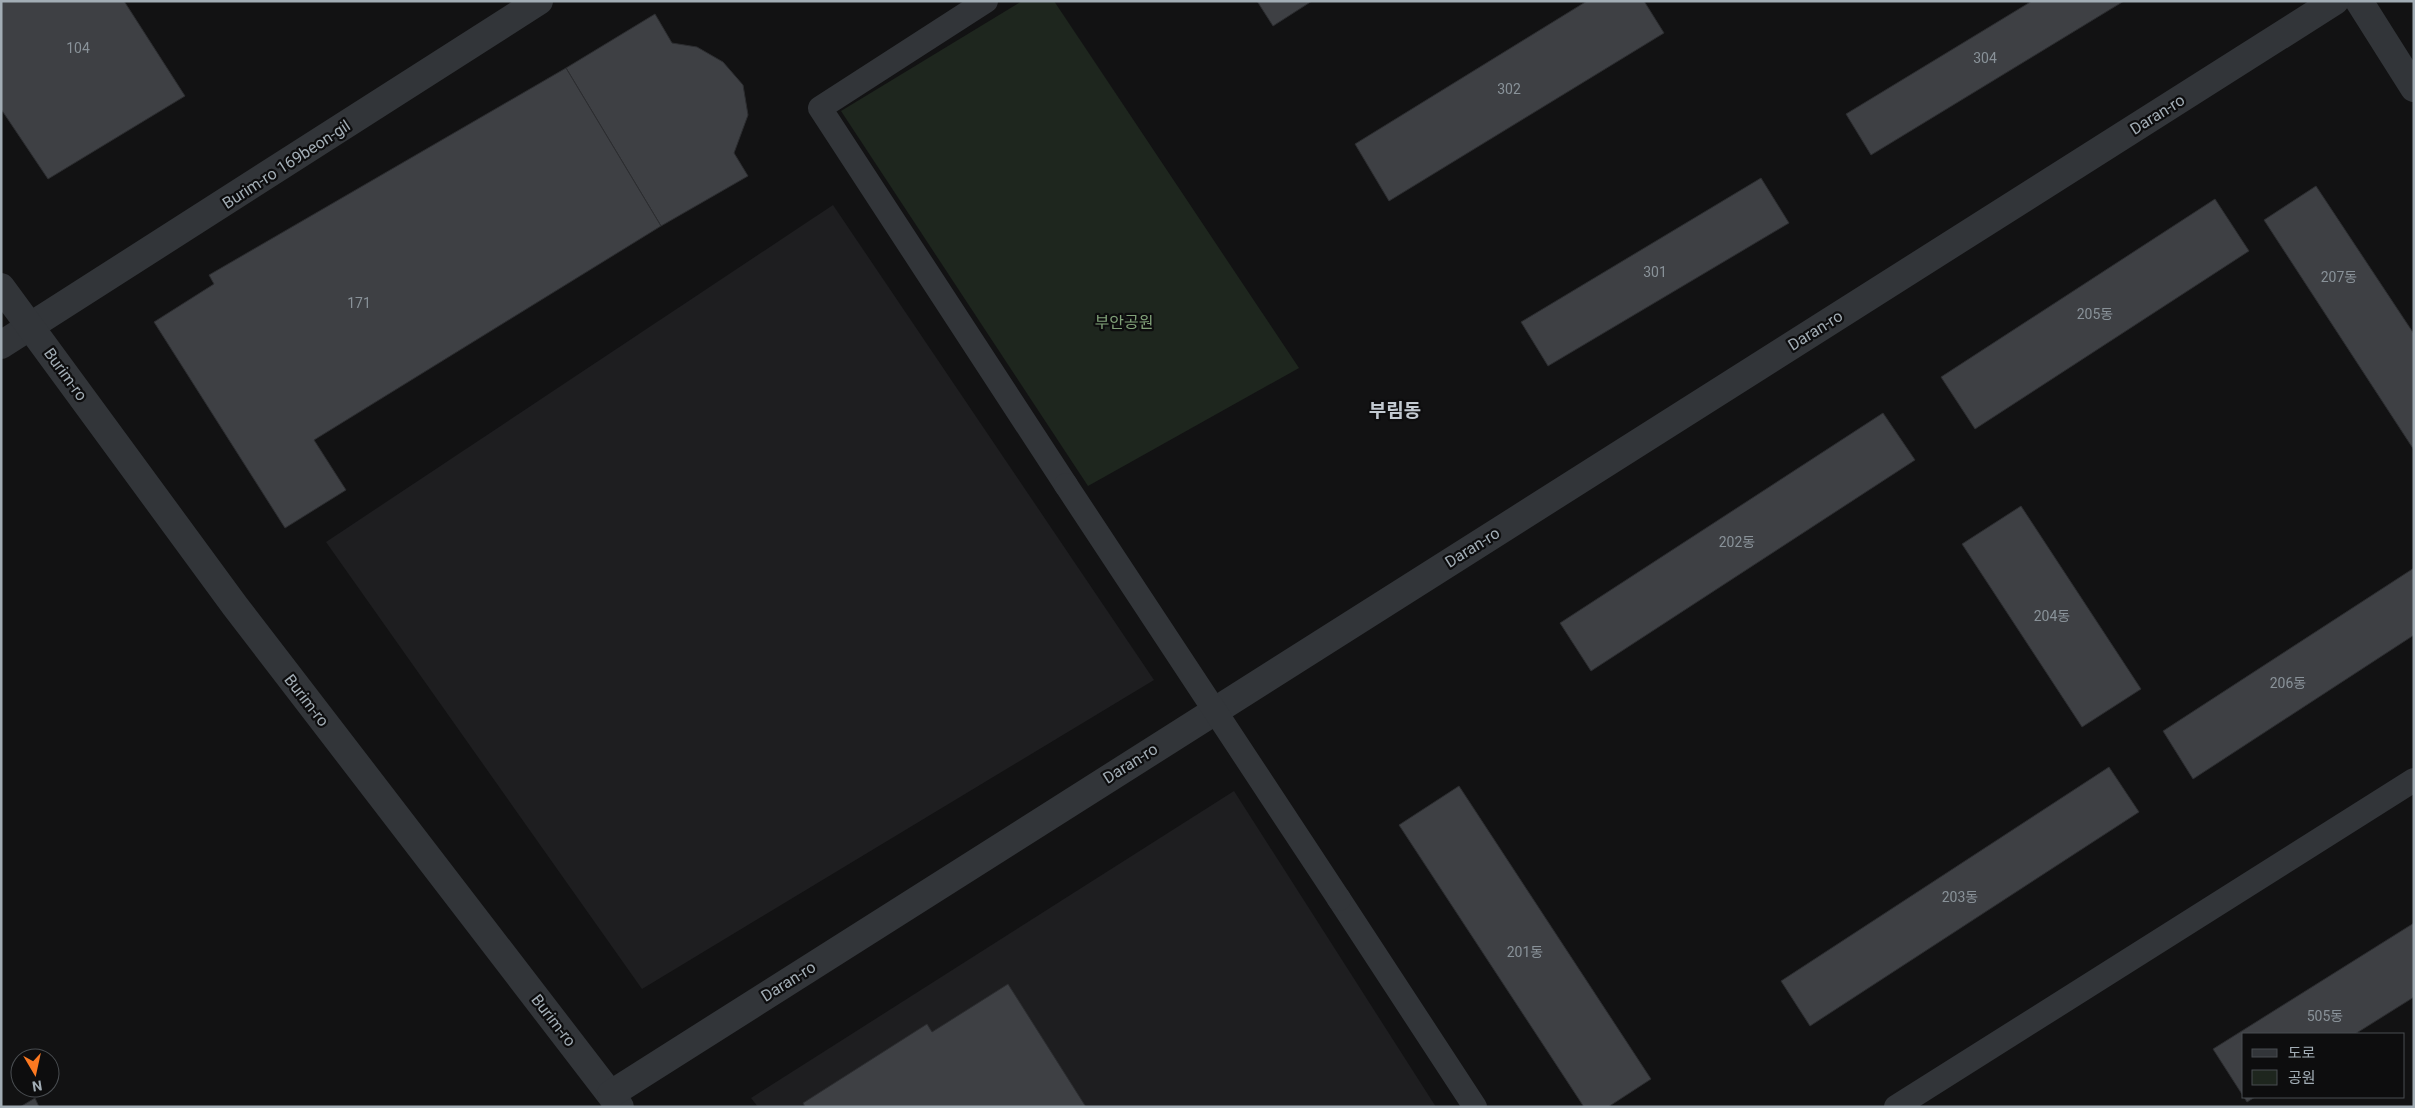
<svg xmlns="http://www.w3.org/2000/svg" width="2415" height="1108" font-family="Roboto,'Noto Sans KR',sans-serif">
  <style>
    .built { fill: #1e1e20 }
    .green { fill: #1e261e }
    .building { fill: #3e4044; stroke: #2c2d30 }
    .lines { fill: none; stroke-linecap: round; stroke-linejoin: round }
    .pedestrian { stroke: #323539; stroke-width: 24 }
    .minor { stroke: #323539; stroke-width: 28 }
    .tertiary { stroke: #323539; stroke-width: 28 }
    .pedestrian-bridge { stroke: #323539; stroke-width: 24 }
    .labels { text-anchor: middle; stroke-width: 4.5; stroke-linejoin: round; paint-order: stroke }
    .number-label { font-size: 14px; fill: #899299 }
    .street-label { font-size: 16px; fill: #a2adb5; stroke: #0d0d0e }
    .park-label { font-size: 16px; fill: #80a178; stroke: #0d0d0e }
    .quarter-label { font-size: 19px; font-weight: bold; fill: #c3cad1; stroke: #0d0d0e }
  </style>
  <rect width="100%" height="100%" fill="#121213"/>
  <g class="built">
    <path d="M833 205 1154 680 642 989 326 542Z"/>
    <path d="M1234 791 1436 1107H758L751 1098Z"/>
  </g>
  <path class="green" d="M1022 1H1054L1299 368 1088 486 841 111Z"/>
  <g class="building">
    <path d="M1 1H124L185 96 48 179 1 109Z"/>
    <path d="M1257 1H1312L1273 26Z"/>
    <path d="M1587 1H1644L1664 33 1389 201 1355 144Z"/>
    <path d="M2032 1H2124L1871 155 1846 114Z"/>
    <path d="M655 14 672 43 697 47 723 62 743 85 748 115 734 153 748 176 661 226 566 68Z"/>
    <path d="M566 68 661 226 314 440 346 490 285 528 154 322 214 284 209 275Z"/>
    <path d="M1761 178 1789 223 1548 366 1521 322Z"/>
    <path d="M2316 186 2414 334V450L2264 220Z"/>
    <path d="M2215 199 2249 251 1975 429 1941 377Z"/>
    <path d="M1883 413 1915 460 1591 671 1560 623Z"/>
    <path d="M2021 506 2141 689 2082 727 1962 544Z"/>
    <path d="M2414 568V635L2193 779 2163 731Z"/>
    <path d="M2109 767 2139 812 1810 1026 1781 981Z"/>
    <path d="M1459 786 1651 1079 1608 1107H1584L1399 825Z"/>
    <path d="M2414 923V997L2355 1034H2244V1097H2255L2247 1102 2213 1049Z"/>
    <path d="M1008 984 1086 1107H805L803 1103 927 1024 932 1032Z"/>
    <path d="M35 1098 39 1107H20Z"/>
  </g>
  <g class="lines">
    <g class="pedestrian">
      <path d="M986 1 820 108 1066 485"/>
      <path d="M1339 899 1475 1107"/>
      <path d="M1896 1107 2414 780"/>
    </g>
    <path class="minor" d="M1 345 539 1"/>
    <g class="tertiary">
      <path d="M2359 1 2414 88"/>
      <path d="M1 287 235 606 620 1107"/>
      <path d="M611 1094 2335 1"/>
    </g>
    <path class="pedestrian-bridge" d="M1066 485 1339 899"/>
  </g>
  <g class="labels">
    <g class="number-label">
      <text x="78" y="53">104</text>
      <text x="1985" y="63">304</text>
      <text x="1509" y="94">302</text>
      <text x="1655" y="277">301</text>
      <text x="2339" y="282">207동</text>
      <text x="359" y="308">171</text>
      <text x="2095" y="319">205동</text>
      <text x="1737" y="547">202동</text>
      <text x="2052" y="621">204동</text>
      <text x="2288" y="688">206동</text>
      <text x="1960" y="902">203동</text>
      <text x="1525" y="957">201동</text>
      <text x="2325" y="1021">505동</text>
    </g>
    <g class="street-label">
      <text transform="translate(2157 114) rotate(-32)" y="6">Daran-ro</text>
      <text transform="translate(286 164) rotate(-33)" y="6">Burim-ro 169beon-gil</text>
      <text transform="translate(1815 330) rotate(-32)" y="6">Daran-ro</text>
      <text transform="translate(66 374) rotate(54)" y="6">Burim-ro</text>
      <text transform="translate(1472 547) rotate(-32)" y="6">Daran-ro</text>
      <text transform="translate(307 700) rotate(52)" y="6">Burim-ro</text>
      <text transform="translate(1130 763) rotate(-32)" y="6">Daran-ro</text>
      <text transform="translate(788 981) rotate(-32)" y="6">Daran-ro</text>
      <text transform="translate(554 1020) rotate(52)" y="6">Burim-ro</text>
    </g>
    <g class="park-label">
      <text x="1124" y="328">부안공원</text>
    </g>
    <g class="quarter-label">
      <text x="1395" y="417">부림동</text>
    </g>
  </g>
  <rect width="2415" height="1108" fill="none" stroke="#a2adb5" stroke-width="5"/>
  <rect x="2242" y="1033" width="162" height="65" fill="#0d0d0e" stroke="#494d51"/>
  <rect x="2252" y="1049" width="25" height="8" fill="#323539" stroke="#494d51"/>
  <text x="2288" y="1058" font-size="15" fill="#a2adb5">도로</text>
  <rect x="2252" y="1070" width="25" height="15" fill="#1e261e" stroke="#494d51"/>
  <text x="2288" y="1083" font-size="15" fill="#a2adb5">공원</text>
  <g transform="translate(35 1073) rotate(171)"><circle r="24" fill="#0d0d0e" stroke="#494d51"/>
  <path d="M0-4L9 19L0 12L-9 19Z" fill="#fc7921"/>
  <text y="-8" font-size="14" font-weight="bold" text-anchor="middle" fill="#a2adb5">N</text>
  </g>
</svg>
